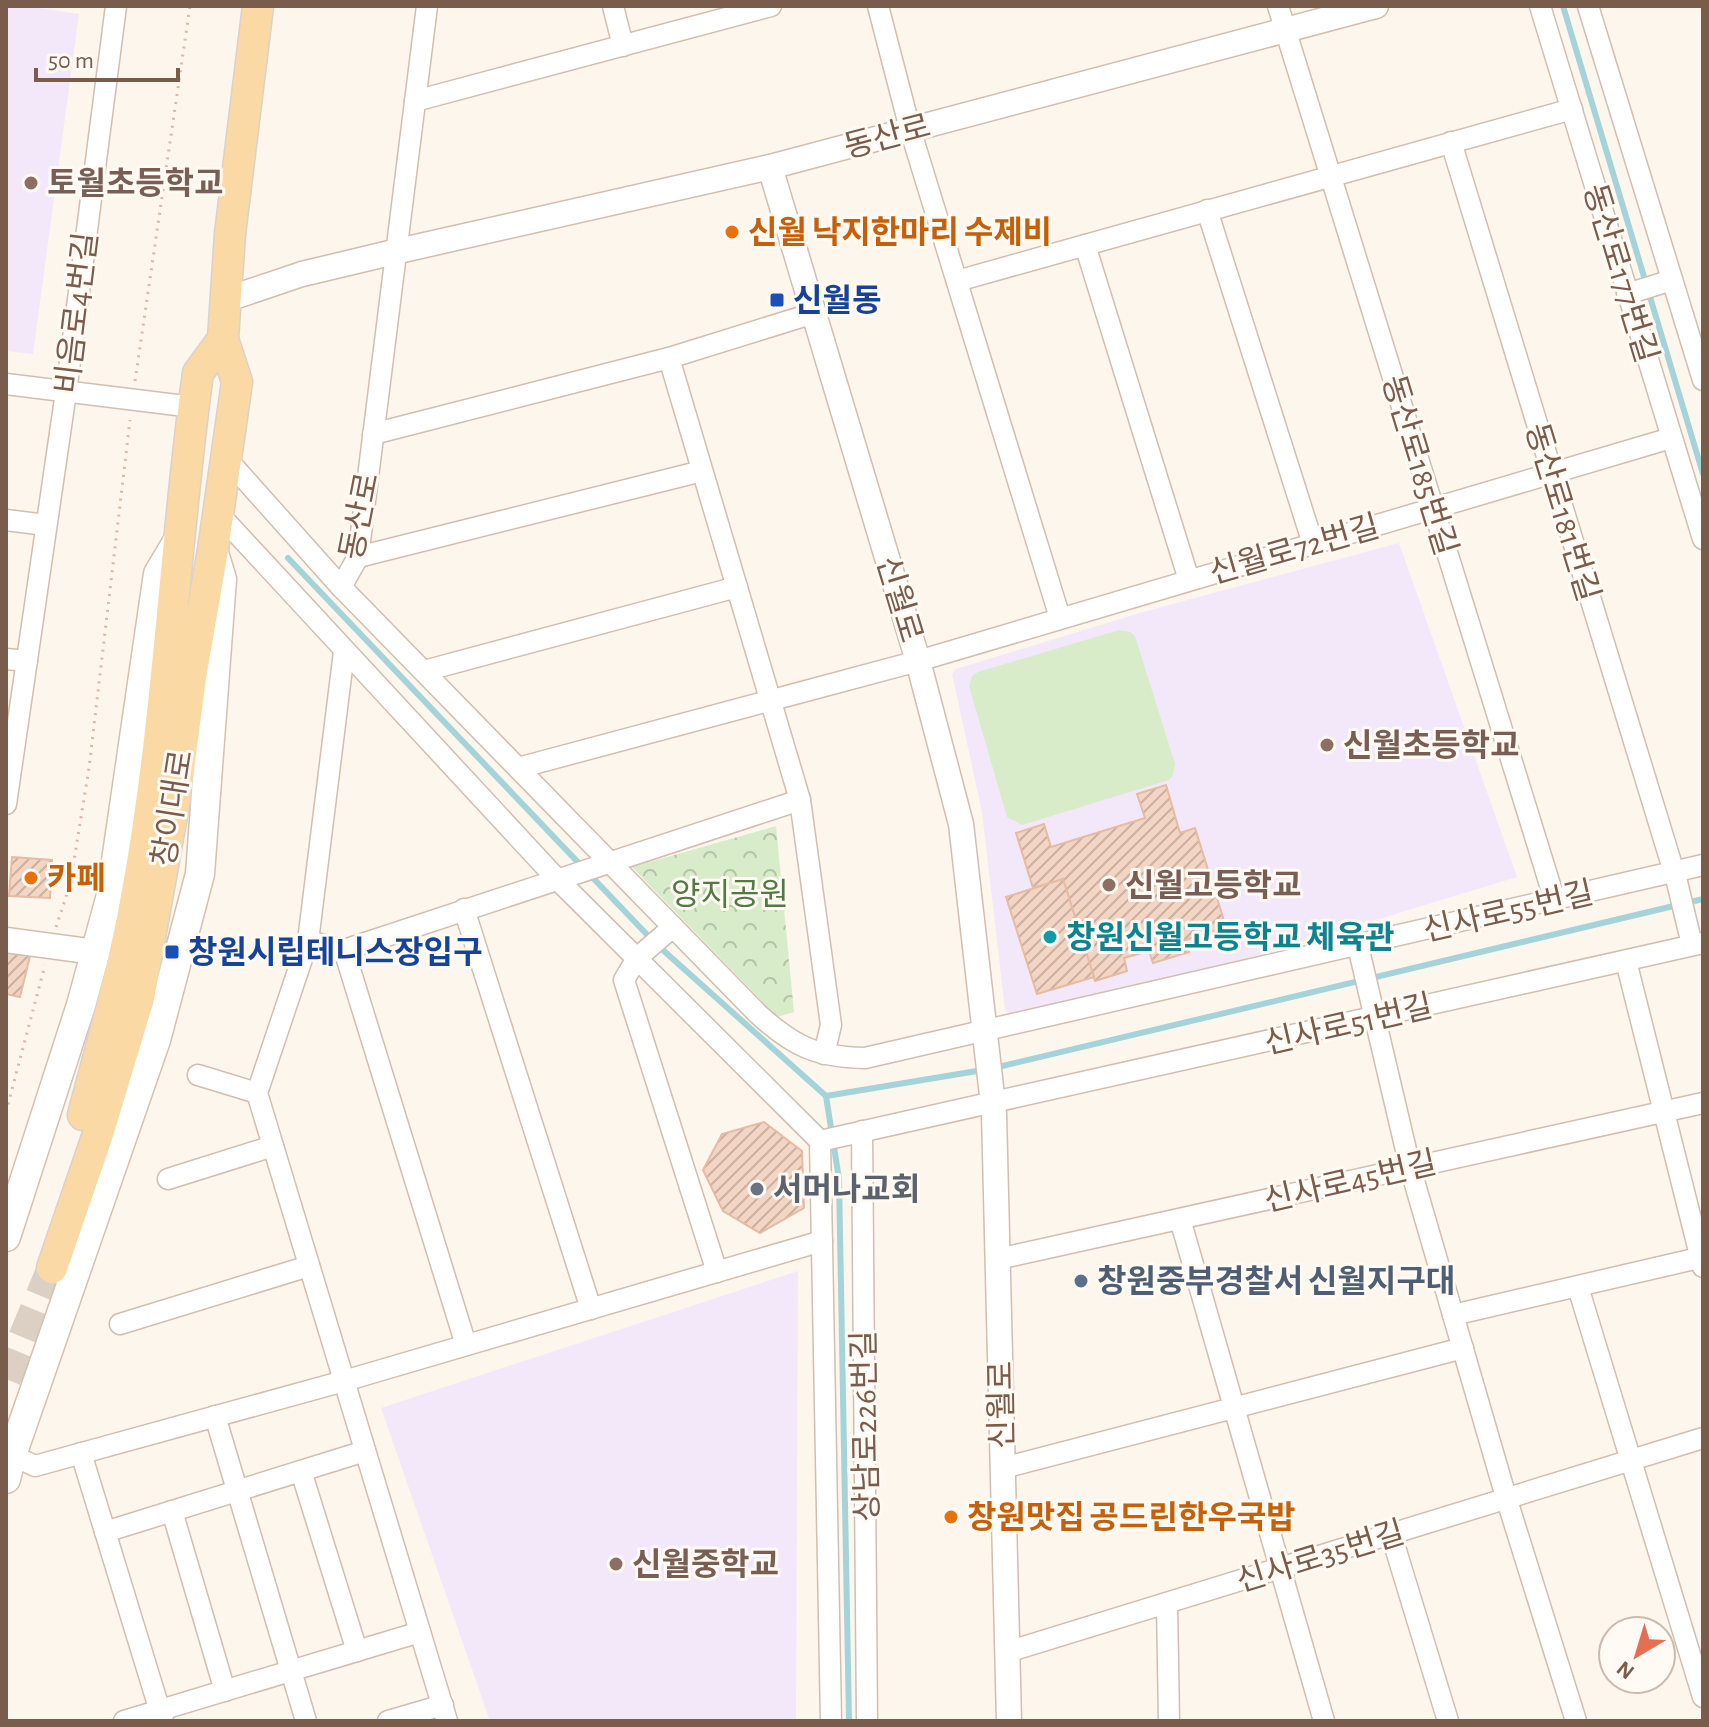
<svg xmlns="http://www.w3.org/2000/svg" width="1709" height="1727" font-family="'Alegreya Sans','Noto Sans KR',sans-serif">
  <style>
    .education { fill: #f3e8fa }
    .grass { fill: #d8ecc9 }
    .forest { fill: url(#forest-crowns) }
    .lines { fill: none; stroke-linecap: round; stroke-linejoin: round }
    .stream { stroke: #a5d3da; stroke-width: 6 }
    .building { fill: url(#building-hatch); stroke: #e6bba3; stroke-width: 2 }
    .primary-tunnel { stroke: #dcd0c4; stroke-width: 30; stroke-dasharray: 30 15; stroke-linecap: butt }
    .minor-casing { stroke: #d1beb0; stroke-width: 23 }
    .tertiary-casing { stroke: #d1beb0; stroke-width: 27 }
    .secondary-casing { stroke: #d6c0b0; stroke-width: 31 }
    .primary-casing { stroke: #dad1cd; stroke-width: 33 }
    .path { stroke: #d9b8a5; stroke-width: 3; stroke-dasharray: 2 6; stroke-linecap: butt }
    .minor { stroke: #fff; stroke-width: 20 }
    .tertiary { stroke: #fff; stroke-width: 24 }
    .secondary { stroke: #fff; stroke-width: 28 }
    .primary { stroke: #fbd9a5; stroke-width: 30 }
    .education-dot { fill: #8d6e63; stroke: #fffaf3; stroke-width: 3 }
    .food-dot { fill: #e8710a; stroke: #fffaf3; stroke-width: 3 }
    .transit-dot { fill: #1a4fb4; stroke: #fffaf3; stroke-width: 3 }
    .culture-dot { fill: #0f9aa8; stroke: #fffaf3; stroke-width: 3 }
    .worship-dot { fill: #6b7280; stroke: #fffaf3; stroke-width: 3 }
    .service-dot { fill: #5c6f8a; stroke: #fffaf3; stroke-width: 3 }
    .labels { text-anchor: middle; stroke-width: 6; stroke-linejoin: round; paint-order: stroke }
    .street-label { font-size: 32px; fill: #7a5c4d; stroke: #fffaf3 }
    .education-label { font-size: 32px; font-weight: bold; fill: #785e54; stroke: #fffaf3; text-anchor: start }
    .food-label { font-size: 32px; font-weight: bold; fill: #c56008; stroke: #fffaf3; text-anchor: start }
    .transit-label { font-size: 32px; font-weight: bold; fill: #164399; stroke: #fffaf3; text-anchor: start }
    .park-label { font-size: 32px; fill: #537a41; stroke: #fffaf3 }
    .culture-label { font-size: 32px; font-weight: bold; fill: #0d838f; stroke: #fffaf3; text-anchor: start }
    .worship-label { font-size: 32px; font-weight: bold; fill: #5b616d; stroke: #fffaf3; text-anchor: start }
    .service-label { font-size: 32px; font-weight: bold; fill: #4e5e75; stroke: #fffaf3; text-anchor: start }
  </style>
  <defs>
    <pattern id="forest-crowns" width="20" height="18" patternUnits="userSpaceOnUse" patternTransform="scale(2)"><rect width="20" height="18" fill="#d8ecc9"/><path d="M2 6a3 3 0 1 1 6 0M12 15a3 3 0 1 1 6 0" fill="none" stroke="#b4c2a5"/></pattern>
    <pattern id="building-hatch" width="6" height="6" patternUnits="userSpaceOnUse" patternTransform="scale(2)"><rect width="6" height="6" fill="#f3d5c3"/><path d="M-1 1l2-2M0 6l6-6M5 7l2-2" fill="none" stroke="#cab0a1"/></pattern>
  </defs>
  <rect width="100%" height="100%" fill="#fdf6ec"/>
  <g class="education">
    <path d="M6 6H26L79 14 33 354 6 351Z"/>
    <path d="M1399 543 1517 877 1250 958 1012 1015 1005 1010 982 812 952 674 956 669 1143 612Z"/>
    <path d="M798 1271 796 1721H490L381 1408Z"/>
  </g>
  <path class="grass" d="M1119 630 1130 632 1135 636 1175 764 1173 775 1169 780 1022 825 1007 817 969 686 972 676 978 672Z"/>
  <path class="forest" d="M776 826 794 1012 777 1017 632 867Z"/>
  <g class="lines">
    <g class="stream">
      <path d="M1563 6 1703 474"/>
      <path d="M288 558 655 943 826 1096 983 1070"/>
      <path d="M994 1068 1703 899"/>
      <path d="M826 1096 839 1179 849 1721"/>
    </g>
  </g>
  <g class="building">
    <path d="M1166 785 1180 833 1195 828 1226 927 1185 940 1189 952 1153 963 1149 951 1124 958 1127 971 1095 981 1063 879 1033 888 1016 833 1044 824 1051 847 1145 818 1137 794Z"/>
    <path d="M12 857 52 860 50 898 9 896Z"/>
    <path d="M1063 879 1094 977 1037 994 1006 897Z"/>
    <path d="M6 951 30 956 20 997 6 994Z"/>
    <path d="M764 1122 802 1151 804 1208 760 1233 723 1211 703 1170 722 1134Z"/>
  </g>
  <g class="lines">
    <path class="primary-tunnel" d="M6 1379 52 1268"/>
    <defs>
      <g id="minor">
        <path d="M613 6 623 46"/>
        <path d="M878 6 910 129 1060 618"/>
        <path d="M1278 6 1555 901"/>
        <path d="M1540 6 1703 539"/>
        <path d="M1588 6 1703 380"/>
        <path d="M415 101 771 6"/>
        <path d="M1451 142 1677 882 1692 945"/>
        <path d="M1207 210 1313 544"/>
        <path d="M1085 245 1189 580"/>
        <path d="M957 281 1572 109"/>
        <path d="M1627 294 1672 280"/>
        <path d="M669 358 800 800 831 1025 824 1054"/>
        <path d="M6 384 193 407"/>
        <path d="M373 434 669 358 814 313"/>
        <path d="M225 457 341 587 758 1014C794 1047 817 1057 865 1058L1703 865"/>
        <path d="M217 512 556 878 820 1141 1703 943"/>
        <path d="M6 520 46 525"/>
        <path d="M358 557 702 471"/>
        <path d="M341 587 358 557 427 6"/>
        <path d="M344 652 308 941 257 1093 447 1721"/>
        <path d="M6 659 27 661"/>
        <path d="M424 671 737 587"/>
        <path d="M518 768 918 661 1671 438"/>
        <path d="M6 804 66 392 116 6"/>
        <path d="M464 909 591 1309"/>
        <path d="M673 927 637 958 624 980 717 1272"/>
        <path d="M308 941 344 950 800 800"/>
        <path d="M1358 946 1410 1167 1506 1497 1576 1721"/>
        <path d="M344 950 466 1345"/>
        <path d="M1626 961 1703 1267"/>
        <path d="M198 1075 257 1093"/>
        <path d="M862 1131 867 1721"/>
        <path d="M820 1141 831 1721"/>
        <path d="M168 1179 273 1146"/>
        <path d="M1180 1219 1324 1721"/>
        <path d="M998 1259 1703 1103"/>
        <path d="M1578 1287 1703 1697"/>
        <path d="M1453 1315 1703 1257"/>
        <path d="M120 1324 309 1266"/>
        <path d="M215 1416 306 1721"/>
        <path d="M6 1452 35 1466 344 1381 822 1241"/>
        <path d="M81 1453 163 1721"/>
        <path d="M1003 1468 1463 1348"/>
        <path d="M301 1471 357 1651"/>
        <path d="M172 1511 225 1691"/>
        <path d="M105 1532 365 1451"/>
        <path d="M1391 1534 1448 1721"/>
        <path d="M1167 1603 1169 1721"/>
        <path d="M1007 1652 1703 1438"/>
        <path d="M124 1721 420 1632"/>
        <path d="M388 1721 443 1705"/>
      </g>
      <g id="tertiary">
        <path d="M770 167 918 661 961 824 994 1113 1009 1721"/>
        <path d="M225 300 302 274 394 252 770 167 1376 6"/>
        <path d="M6 940 95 952"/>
      </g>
      <g id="secondary">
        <path d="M6 1237 81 1005 111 895 158 574 180 537"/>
        <path d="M6 1479 12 1455 156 1040 200 874 222 579 214 553"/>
      </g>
      <g id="primary">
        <path d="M83 1115C102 1043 123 971 136 897 168 724 174 547 198 373L223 339"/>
        <path d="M52 1268 98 1134 139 998 175 799 191 677 213 550 237 382 223 339 230 234 258 6"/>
      </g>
    </defs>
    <use href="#minor" class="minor-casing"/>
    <use href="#tertiary" class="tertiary-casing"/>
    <use href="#secondary" class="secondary-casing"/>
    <use href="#primary" class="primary-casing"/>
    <g class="path">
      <path d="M135 381 190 6"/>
      <path d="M56 927 70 885 89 768 130 420"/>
      <path d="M6 1112 45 965"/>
    </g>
    <use href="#minor" class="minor"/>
    <use href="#tertiary" class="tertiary"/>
    <use href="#secondary" class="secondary"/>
    <use href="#primary" class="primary"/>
  </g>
  <g class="education-dot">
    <circle cx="31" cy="183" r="8"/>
    <circle cx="1327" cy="745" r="8"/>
    <circle cx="1109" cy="885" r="8"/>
    <circle cx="616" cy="1564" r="8"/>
  </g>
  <g class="food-dot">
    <circle cx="732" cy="232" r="8"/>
    <circle cx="31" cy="878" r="8"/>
    <circle cx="951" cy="1517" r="8"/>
  </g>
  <g class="transit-dot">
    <rect x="769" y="292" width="16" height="16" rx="4"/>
    <rect x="164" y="944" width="16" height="16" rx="4"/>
  </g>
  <circle class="culture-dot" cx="1050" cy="937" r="8"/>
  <circle class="worship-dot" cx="757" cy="1189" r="8"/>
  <circle class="service-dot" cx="1081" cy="1281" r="8"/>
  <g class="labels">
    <g class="street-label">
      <text transform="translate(887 136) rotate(-15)" y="11">동산로</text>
      <text transform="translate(1621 273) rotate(73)" y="11">동산로177번길</text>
      <text transform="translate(76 313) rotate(-83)" y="11">비음로4번길</text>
      <text transform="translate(1420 465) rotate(73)" y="11">동산로185번길</text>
      <text transform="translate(1563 512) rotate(73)" y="11">동산로181번길</text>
      <text transform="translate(359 516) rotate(-79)" y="11">동산로</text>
      <text transform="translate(1294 549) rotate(-16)" y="11">신월로72번길</text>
      <text transform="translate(900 599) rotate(73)" y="11">신월로</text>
      <text transform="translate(172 808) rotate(-81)" y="11">창이대로</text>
      <text transform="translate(1508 911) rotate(-13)" y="11">신사로55번길</text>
      <text transform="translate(1348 1024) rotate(-13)" y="11">신사로51번길</text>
      <text transform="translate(1350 1181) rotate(-13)" y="11">신사로45번길</text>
      <text transform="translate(1001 1405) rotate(-91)" y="11">신월로</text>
      <text transform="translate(865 1426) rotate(-91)" y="11">상남로226번길</text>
      <text transform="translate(1320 1556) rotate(-17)" y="11">신사로35번길</text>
    </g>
    <g class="education-label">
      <text x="47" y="194">토월초등학교</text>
      <text x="1343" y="756">신월초등학교</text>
      <text x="1125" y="896">신월고등학교</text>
      <text x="632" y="1575">신월중학교</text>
    </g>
    <g class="food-label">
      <text x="748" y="243">신월 낙지한마리 수제비</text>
      <text x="47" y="889">카페</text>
      <text x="967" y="1528">창원맛집 공드린한우국밥</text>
    </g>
    <g class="transit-label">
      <text x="793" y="311">신월동</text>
      <text x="188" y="963">창원시립테니스장입구</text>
    </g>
    <g class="park-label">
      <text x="730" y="905">양지공원</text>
    </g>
    <g class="culture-label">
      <text x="1066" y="948">창원신월고등학교 체육관</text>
    </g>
    <g class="worship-label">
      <text x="773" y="1200">서머나교회</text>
    </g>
    <g class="service-label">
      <text x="1097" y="1292">창원중부경찰서 신월지구대</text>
    </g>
  </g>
  <rect width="1709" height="1727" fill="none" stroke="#7a5c4d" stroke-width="16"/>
  <g transform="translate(1637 1655) rotate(218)"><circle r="38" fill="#fffaf3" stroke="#cabbb1" stroke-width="2"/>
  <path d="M0-6L14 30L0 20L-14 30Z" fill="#e76f51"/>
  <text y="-12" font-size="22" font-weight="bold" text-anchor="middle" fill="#7a5c4d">N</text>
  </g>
  <path d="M36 68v12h142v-12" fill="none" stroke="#7a5c4d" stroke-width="4"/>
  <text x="48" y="68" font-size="24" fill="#7a5c4d" stroke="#fffaf3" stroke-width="6" paint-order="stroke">50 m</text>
</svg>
